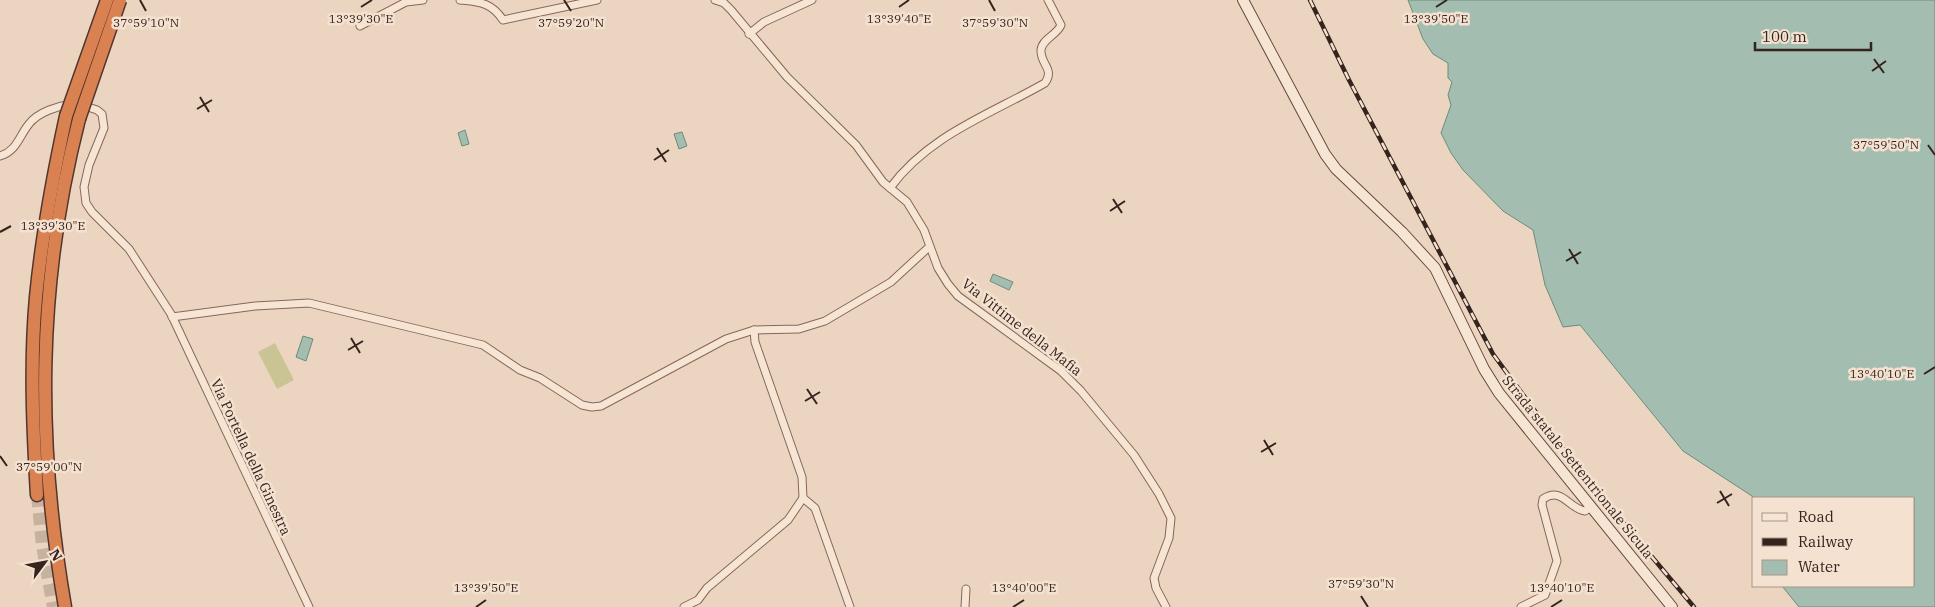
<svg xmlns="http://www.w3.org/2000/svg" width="1935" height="607" font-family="'IBM Plex Serif',serif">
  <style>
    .green { fill: #cac495 }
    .water { fill: #a3beb0; stroke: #6b8c7c }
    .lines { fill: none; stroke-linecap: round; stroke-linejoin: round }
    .highway-tunnel { stroke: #c7b19f; stroke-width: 12; stroke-dasharray: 12 6; stroke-linecap: butt }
    .street-casing { stroke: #856759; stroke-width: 9 }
    .secondary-casing { stroke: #66483c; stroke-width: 12 }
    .highway-casing { stroke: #52362d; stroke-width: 15 }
    .street { stroke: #f7e5d3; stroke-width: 7 }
    .secondary { stroke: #f7e5d3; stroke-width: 10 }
    .highway { stroke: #da8152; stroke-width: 12 }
    .rail-casing { stroke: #35231d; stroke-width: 4.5 }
    .rail { stroke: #f4e1d0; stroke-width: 2.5; stroke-dasharray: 8; stroke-linecap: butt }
    .highway-bridge-casing { stroke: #52362d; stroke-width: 15; stroke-linecap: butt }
    .highway-bridge { stroke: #da8152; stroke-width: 12 }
    .ticks { fill: none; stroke: #35231d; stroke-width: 2 }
    .labels { text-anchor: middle; stroke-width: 5; stroke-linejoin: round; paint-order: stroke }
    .street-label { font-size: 14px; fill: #35231d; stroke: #f4e1d0 }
    .ticks-label { font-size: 12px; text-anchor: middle; fill: #35231d; stroke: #f4e1d0; stroke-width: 5; stroke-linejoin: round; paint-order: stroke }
  </style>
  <rect width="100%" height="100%" fill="#ecd5c0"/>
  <path class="green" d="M275 343 294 380 277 389 258 352Z"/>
  <g class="water">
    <path d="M1408 0H1935V607H1799L1782 586H1914V498H1755L1683 451 1580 325 1563 327 1545 285 1533 230 1503 211 1463 170 1451 153 1441 133 1451 105 1448 95 1452 82 1448 78V63L1433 54 1423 39Z"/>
    <path d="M465 130 469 144 462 146 458 133Z"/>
    <path d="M682 132 687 146 679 149 674 134Z"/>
    <path d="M993 274 1013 282 1009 290 990 281Z"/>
    <path d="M303 336 313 339 306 361 296 357Z"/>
  </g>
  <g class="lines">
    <path class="highway-tunnel" d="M37 495 42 546 53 607"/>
    <defs>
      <g id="street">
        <path d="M460 0C479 2 491 2 503 20L597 0"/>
        <path d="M715 0 724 3 731 10 787 77 856 145 883 182 907 202 924 230 938 268 948 284 958 296 1061 371 1081 391 1134 455 1159 494 1171 518 1169 538 1154 578 1156 588 1166 607"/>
        <path d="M360 26 406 2 423 0"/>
        <path d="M749 34 764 22 812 0"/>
        <path d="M82 105 97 110 102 114 104 128 89 165 84 187 86 203 92 212 129 249 171 314 309 607"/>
        <path d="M0 156C17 151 19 136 29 124 38 112 58 106 72 104"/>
        <path d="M890 188C929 135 989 115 1045 83 1055 69 1040 64 1041 50 1042 39 1057 35 1061 25L1048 0"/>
        <path d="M172 317 255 306 309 303 483 345 520 370 540 378 582 405 592 407 601 406 726 339 754 330 799 329 825 321 891 282 929 247"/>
        <path d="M754 330 755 342 802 477 803 498 815 508 850 607"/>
        <path d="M684 607 698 600 707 588 788 520 803 498"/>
        <path d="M965 607 966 589"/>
        <path d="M1521 607 1545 595 1557 561 1542 505 1543 499C1562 486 1569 509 1585 511L1591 507"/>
      </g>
      <path id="secondary" d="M1243 0 1325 154 1336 169 1402 232 1435 268 1484 369 1499 393 1672 607"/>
      <g id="highway">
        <path d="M37 495C33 429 30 362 36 297 42 235 53 176 66 116"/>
        <path d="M65 607C36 440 37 283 79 119"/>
      </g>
    </defs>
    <use href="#street" class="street-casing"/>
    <use href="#secondary" class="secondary-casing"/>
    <use href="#highway" class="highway-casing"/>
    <use href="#street" class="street"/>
    <use href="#secondary" class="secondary"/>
    <use href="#highway" class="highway"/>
    <defs>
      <path id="rail" d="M1310 0 1349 80 1493 354 1574 464 1694 607"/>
    </defs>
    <use href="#rail" class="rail-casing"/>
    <use href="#rail" class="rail"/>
    <defs>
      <g id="highway-bridge">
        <path d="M66 116 107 0"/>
        <path d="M79 119 120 0"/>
      </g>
    </defs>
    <use href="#highway-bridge" class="highway-bridge-casing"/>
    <use href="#highway-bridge" class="highway-bridge"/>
  </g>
  <path class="ticks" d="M140 0 146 11M564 0 571 11M989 0 995 11M361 7 372 0M899 7 909 0M1436 7 1447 0M1874 59 1884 73M1872 71 1886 61M200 97 209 112M197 109 212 100M1928 145 1935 155M657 148 666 162M654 160 669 150M1113 199 1122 213M1110 211 1125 201M0 232 11 226M1569 249 1578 264M1566 261 1581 252M351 338 360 353M348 350 363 341M1924 374 1935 367M807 389 817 404M805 401 820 392M1264 440 1273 455M1261 452 1276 443M0 456 7 466M1720 491 1729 506M1717 503 1732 494M1361 596 1368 607M476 607 486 600M1013 607 1024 600M1551 607 1562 600"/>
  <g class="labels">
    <g class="street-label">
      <text transform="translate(1022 327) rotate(38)" y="5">Via Vittime della Mafia</text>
      <text transform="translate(251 457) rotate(65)" y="5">Via Portella della Ginestra</text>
      <text transform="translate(1578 467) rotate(51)" y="5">Strada statale Settentrionale Sicula</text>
    </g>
  </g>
  <g class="ticks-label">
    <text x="361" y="23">13°39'30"E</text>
    <text x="899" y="23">13°39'40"E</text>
    <text x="1436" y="23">13°39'50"E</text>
    <text x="146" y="27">37°59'10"N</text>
    <text x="571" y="27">37°59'20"N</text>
    <text x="995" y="27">37°59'30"N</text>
    <text x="1886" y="149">37°59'50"N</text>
    <text x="53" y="230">13°39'30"E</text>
    <text x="1882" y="378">13°40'10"E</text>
    <text x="49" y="471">37°59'00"N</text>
    <text x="1361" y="588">37°59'30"N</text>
    <text x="486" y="592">13°39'50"E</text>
    <text x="1024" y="592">13°40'00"E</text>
    <text x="1562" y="592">13°40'10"E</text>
  </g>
  <rect x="1752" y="497" width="162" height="90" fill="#f4e1d0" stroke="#a89588"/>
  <rect x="1762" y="513" width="25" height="8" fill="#f7e5d3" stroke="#a89588"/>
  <text x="1798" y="522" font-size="15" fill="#35231d">Road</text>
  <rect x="1762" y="538" width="25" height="8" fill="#35231d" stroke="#a89588"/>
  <text x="1798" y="547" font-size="15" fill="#35231d">Railway</text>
  <rect x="1762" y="560" width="25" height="15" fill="#a3beb0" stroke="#a89588"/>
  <text x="1798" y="572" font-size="15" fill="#35231d">Water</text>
  <g transform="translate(45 562) rotate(58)" stroke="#f4e1d0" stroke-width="4" paint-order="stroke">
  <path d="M0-4L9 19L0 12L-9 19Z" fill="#35231d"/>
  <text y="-8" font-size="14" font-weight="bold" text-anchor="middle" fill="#35231d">N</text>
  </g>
  <path d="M1755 42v8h116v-8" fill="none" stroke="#35231d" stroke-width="2.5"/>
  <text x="1762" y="42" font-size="15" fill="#35231d" stroke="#f4e1d0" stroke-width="4" paint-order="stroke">100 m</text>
</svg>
